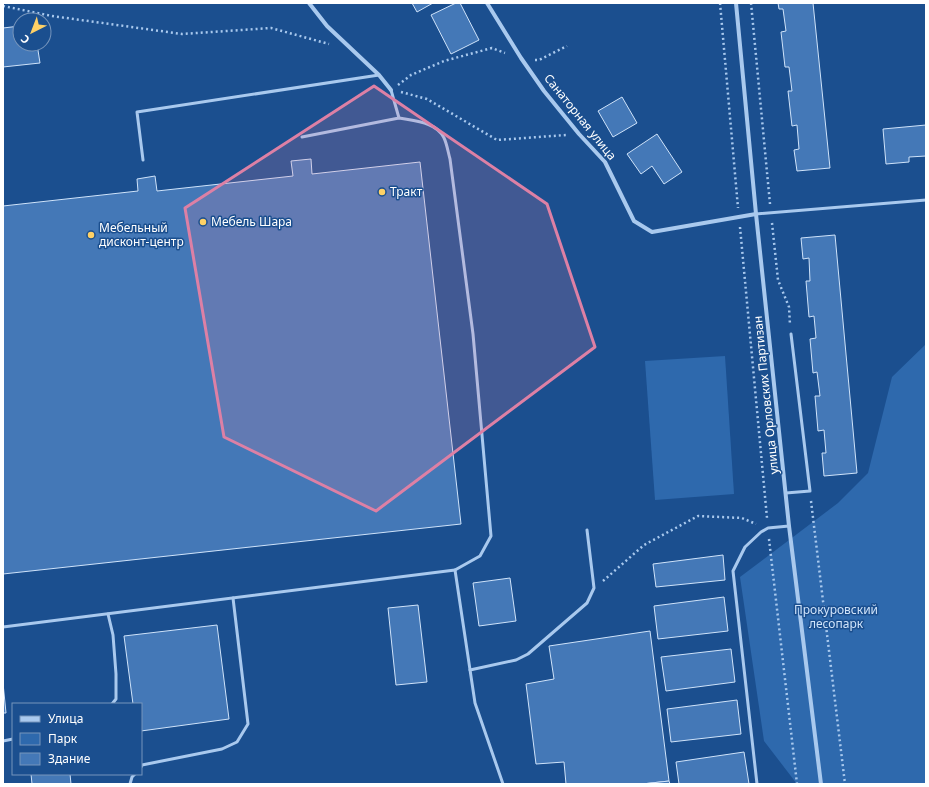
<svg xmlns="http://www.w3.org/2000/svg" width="929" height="787" font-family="'Noto Sans',sans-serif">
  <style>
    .green { fill: #2e69ad }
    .building { fill: #4478b7; stroke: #cfe3fa }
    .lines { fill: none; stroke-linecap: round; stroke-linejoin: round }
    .path { stroke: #a9c9ee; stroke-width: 2.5; stroke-dasharray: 2 3; stroke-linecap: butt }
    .service { stroke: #a9c9ee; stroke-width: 3 }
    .minor { stroke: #a9c9ee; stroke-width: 4 }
    .marked { fill: #dd80a5; fill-opacity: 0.2; stroke: #dd80a5; stroke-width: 3; stroke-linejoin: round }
    .poi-dot { fill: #ffd166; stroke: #1b4f8f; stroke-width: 1.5 }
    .labels { text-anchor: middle; stroke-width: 3; stroke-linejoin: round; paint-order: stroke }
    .street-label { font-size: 12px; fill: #fff; stroke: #1b4f8f }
    .poi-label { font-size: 12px; fill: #fff; stroke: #1b4f8f; text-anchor: start }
    .park-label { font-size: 12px; fill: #cfe3fa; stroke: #1b4f8f }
  </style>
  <rect width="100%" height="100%" fill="#1b4f8f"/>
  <g class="green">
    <path d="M926 344V784H797L764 741 740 577 838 503 868 473 892 377Z"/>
    <path d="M725 356 734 494 655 500 645 361Z"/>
  </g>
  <g class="building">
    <path d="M412 3H433L417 12Z"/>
    <path d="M456 3H460L479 40 451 54 431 15Z"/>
    <path d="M778 3H813L830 168 797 171 794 150 799 149 797 125 792 126 788 91H792L789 67H785L781 32 786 31 783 9H779Z"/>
    <path d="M20 26V44H37L40 63 3 67V28Z"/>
    <path d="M622 97 637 123 613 137 598 111Z"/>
    <path d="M926 125V156L909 157V162L886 164 883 129Z"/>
    <path d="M657 134 682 172 664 184 652 166 641 174 627 154Z"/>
    <path d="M311 159 312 174 420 162 461 524 3 574V206L138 191 137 179 155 176 157 191 293 176 291 161Z"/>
    <path d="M835 235 857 473 824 476 822 453H826L824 430 818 431 815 396H820L817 372 813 373 810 339 816 338 814 316 809 317 806 281H810L809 258 803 259 801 238Z"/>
    <path d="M723 555 725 580 656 587 653 564Z"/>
    <path d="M510 578 516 621 479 626 473 583Z"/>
    <path d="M724 597 728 631 658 639 654 606Z"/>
    <path d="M418 605 427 682 396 685 388 608Z"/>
    <path d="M217 625 229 719 141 731V704H133L124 636Z"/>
    <path d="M650 631 669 781 642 784H566L564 762 536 764 526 684 554 679 549 646Z"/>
    <path d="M731 649 735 682 666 691 661 657Z"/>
    <path d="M3 683 6 713H3Z"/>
    <path d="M737 700 741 734 671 742 667 709Z"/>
    <path d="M744 752 749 784H679L676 762Z"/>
    <path d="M31 774H70L71 784H32Z"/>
    <path d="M669 781 670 784H642Z"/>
  </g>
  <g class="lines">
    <g class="path">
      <path d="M720 3 738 208"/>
      <path d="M751 3 770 204"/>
      <path d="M3 6 52 16 182 34 271 28 329 44"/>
      <path d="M535 60H539L567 46"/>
      <path d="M398 85 411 75 444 61 492 48 505 53"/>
      <path d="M401 92 427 99 497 140 566 135"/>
      <path d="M772 223 778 280 789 307 790 325"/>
      <path d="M740 227 767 518"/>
      <path d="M811 501 845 784"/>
      <path d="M769 539 797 784"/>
      <path d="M603 581 644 545 698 516 742 518 756 524"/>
    </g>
    <g class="service">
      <path d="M399 118C414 121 437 122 444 138 447 144 448 152 450 159L473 334 491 536 480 556 455 570 475 703 503 784"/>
      <path d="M302 137 399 118 391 90"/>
      <path d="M143 160 137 112 379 75"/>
      <path d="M756 214 926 200"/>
      <path d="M786 493 810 491 791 334"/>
      <path d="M108 614 113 635 116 674V699L112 704"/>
      <path d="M3 627 455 570"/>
      <path d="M470 670 516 660 528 654 587 603 594 588 587 530"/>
      <path d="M3 741 13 739"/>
      <path d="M141 767 142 765 222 749 237 742 248 724 233 598"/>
      <path d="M130 784 132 777 135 774"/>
      <path d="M757 784 733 571 745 547 761 532 768 528 789 526"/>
    </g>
    <g class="minor">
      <path d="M309 3 327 26 379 75 391 90"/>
      <path d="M487 3 521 58 544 91 579 134 605 162 634 221 652 232 756 214"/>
      <path d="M736 3 756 214 789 526 821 784"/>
    </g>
  </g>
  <path class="marked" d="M374 86 547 204 595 347 376 511 224 437 185 208Z"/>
  <g class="poi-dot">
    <circle cx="382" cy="192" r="4"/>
    <circle cx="203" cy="222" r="4"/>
    <circle cx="91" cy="235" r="4"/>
  </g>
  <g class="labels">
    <g class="street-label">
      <text transform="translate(580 117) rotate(51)" y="4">Санаторная улица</text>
      <text transform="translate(766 395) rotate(-96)" y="4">улица Орловских Партизан</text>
    </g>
    <g class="poi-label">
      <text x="390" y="196">Тракт</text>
      <text x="211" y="226">Мебель Шара</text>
      <text x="99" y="232">Мебельный<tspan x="99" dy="14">дисконт-центр</tspan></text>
    </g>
    <g class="park-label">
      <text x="836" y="614">Прокуровский<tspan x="836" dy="14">лесопарк</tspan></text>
    </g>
  </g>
  <rect width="929" height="787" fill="none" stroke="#ffffff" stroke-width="8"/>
  <rect x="12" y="703" width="130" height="72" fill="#1b4f8f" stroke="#7695bc"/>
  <rect x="20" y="716" width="20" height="6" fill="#a9c9ee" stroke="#7695bc"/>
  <text x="48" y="723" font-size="12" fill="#ffffff">Улица</text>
  <rect x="20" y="733" width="20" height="12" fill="#2e69ad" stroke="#7695bc"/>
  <text x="48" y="743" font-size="12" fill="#ffffff">Парк</text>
  <rect x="20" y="753" width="20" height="12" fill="#4478b7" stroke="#7695bc"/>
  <text x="48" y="763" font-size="12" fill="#ffffff">Здание</text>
  <g transform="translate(32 32) rotate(222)"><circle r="19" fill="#1b4f8f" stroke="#7695bc"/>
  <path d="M0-3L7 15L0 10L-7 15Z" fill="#ffd166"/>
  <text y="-6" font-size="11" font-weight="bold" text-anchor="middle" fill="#ffffff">С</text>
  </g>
</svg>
